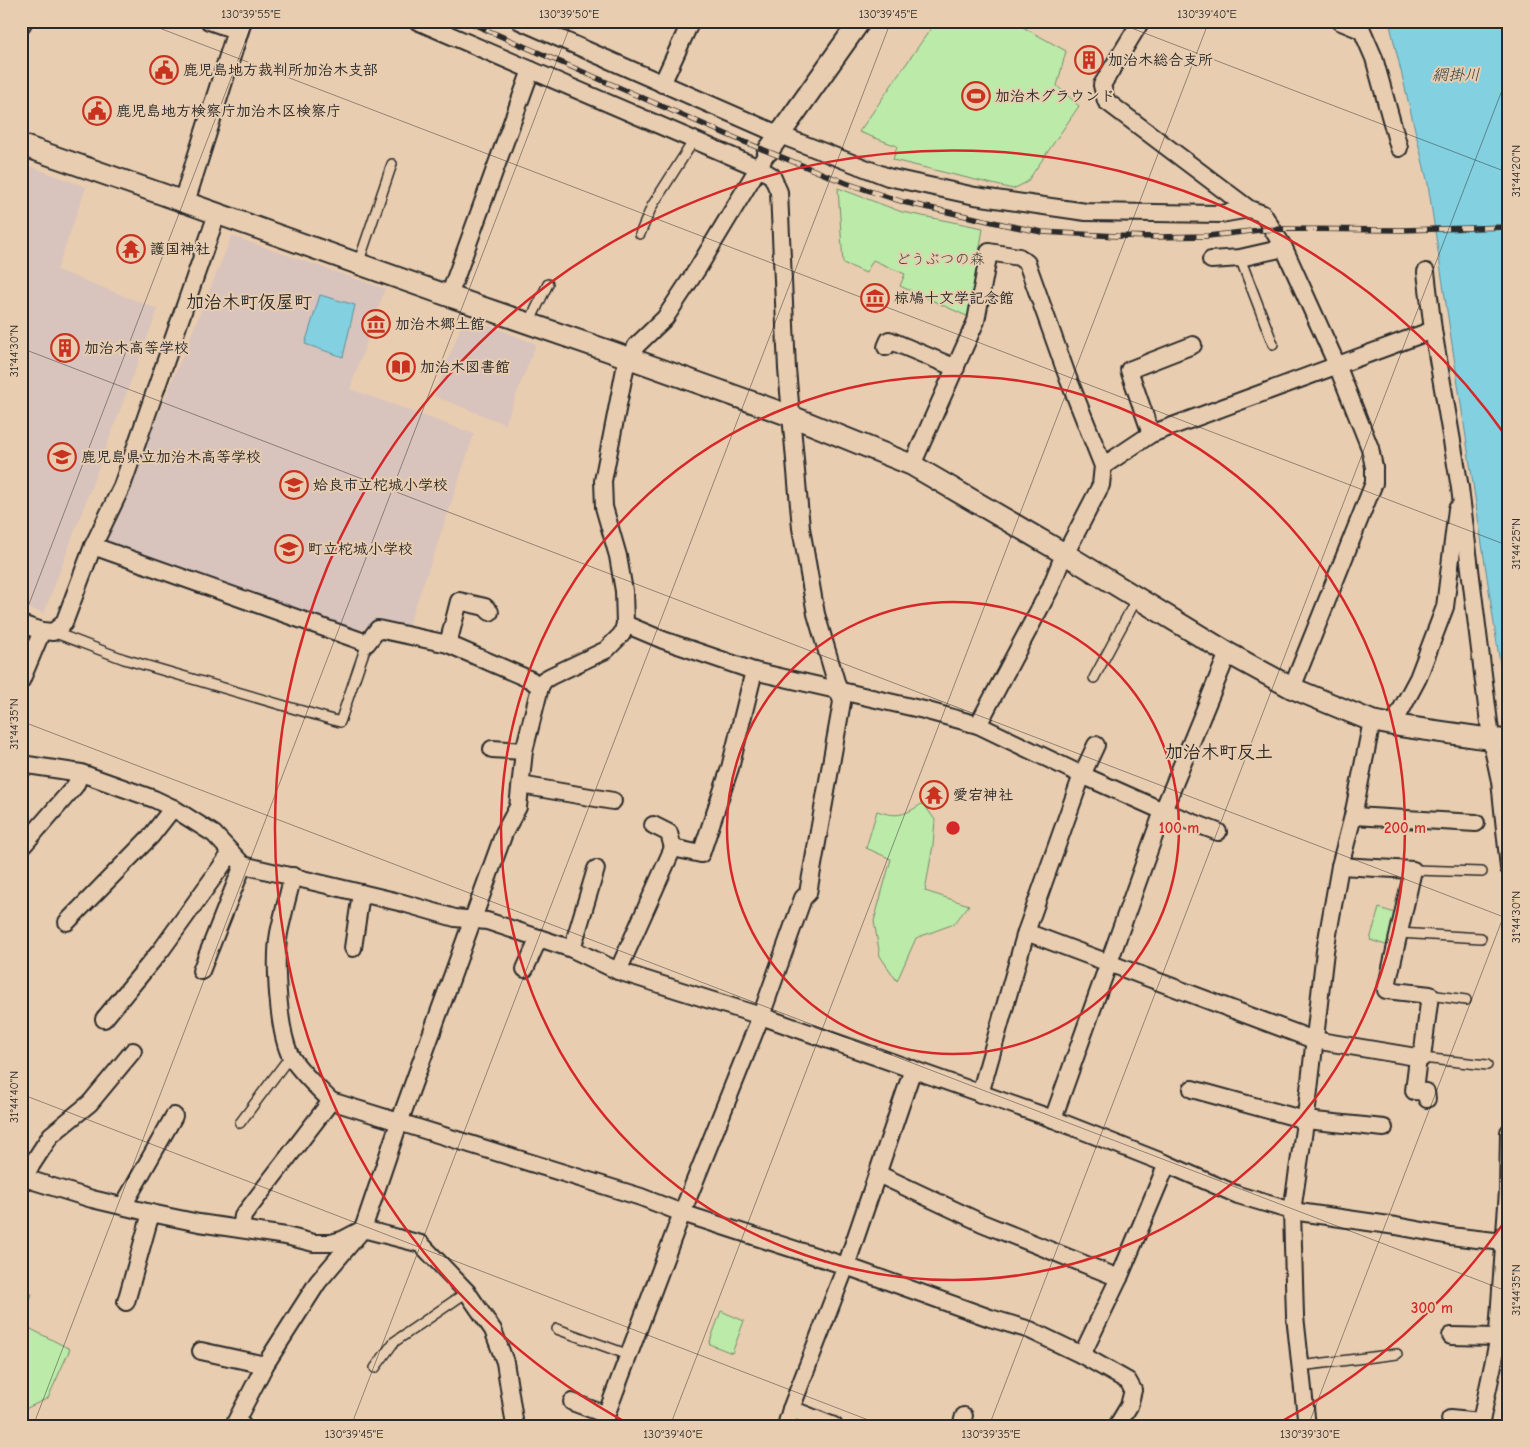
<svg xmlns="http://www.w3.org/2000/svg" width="1530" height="1447" font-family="'Comic Neue','Klee One',sans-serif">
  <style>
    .built { fill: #d8c3bd }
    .green { fill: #bbeaa9; stroke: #738a6a }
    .water { fill: #82d0e0; stroke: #5f8e98 }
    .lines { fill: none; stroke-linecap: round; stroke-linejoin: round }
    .service-casing { stroke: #2b2b2b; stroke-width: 12 }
    .minor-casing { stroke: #2b2b2b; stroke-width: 20 }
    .tertiary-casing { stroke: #2b2b2b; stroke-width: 24 }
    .service { stroke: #e9cdb0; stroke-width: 9 }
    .minor { stroke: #e9cdb0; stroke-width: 16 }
    .tertiary { stroke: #e9cdb0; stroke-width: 20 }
    .rail-casing { stroke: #2b2b2b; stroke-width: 5.5 }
    .rail { stroke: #e9cdb0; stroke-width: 4; stroke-dasharray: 11; stroke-linecap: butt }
    .ticks { fill: none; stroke: #2b2b2b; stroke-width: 1; stroke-opacity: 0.45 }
    .ring { fill: none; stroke: #d62828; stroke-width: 2.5 }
    .labels { text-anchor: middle; stroke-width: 4; stroke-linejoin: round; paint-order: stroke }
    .poi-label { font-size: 15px; font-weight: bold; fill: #2b2b2b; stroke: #e9cdb0; text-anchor: start }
    .park-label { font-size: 15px; fill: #393e38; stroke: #e9cdb0 }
    .water-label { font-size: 16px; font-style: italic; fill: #384446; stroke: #e9cdb0 }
    .quarter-label { font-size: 18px; font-weight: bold; fill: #2b2b2b; stroke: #e9cdb0 }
    .centre { fill: #d62828; stroke: #e9cdb0; stroke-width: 2.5 }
    .ring-label { font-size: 15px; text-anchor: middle; font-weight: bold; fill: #d62828; stroke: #e9cdb0; stroke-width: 4; stroke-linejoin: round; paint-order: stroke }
    .neatline { fill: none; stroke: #2b2b2b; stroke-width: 2 }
    .ticks-label { font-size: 12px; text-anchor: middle; fill: #2b2b2b }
  </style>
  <rect width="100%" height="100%" fill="#e9cdb0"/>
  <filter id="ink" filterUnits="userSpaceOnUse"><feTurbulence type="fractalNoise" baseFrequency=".02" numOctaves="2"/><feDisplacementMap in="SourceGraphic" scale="10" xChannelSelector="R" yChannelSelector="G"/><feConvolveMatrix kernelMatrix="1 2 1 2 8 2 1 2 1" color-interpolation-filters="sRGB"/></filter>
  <g filter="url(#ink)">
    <g class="built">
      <path d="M21 163 86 187 57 270 158 309 44 613 21 606Z"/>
      <path d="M232 236 385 289 350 389 474 434 433 557 406 631 377 623 352 633 105 544Z"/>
      <path d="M465 316 536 344 505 424 434 396Z"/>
    </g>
    <g class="green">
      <path d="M936 21H1012L1066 51 1057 86 1079 106 1027 182 1013 189 893 160 897 146 859 132Z"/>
      <path d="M838 188 902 212 983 228 969 317 900 286 905 274 873 260 866 273 843 263Z"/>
      <path d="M923 803 935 820 933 845 925 891 969 905 954 924 916 938 897 981 880 956 874 921 891 859 866 848 877 811C898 818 905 815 923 803Z"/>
      <path d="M1379 908 1398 914 1389 946 1370 940Z"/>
      <path d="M21 1293 32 1294 23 1325 70 1349 48 1398 21 1411Z"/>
      <path d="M721 1311 744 1321 732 1353 709 1344Z"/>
    </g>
    <g class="water">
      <path d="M1389 21H1509V724L1428 184Z"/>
      <path d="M320 295 355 305 343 357 305 344Z"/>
    </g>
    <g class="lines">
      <defs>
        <g id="service">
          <path d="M640 234 652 206 694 140"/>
          <path d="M1240 258 1273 344"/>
          <path d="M358 264 392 164"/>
          <path d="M529 323 548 284"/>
          <path d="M53 632 124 659 340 722 367 643"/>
          <path d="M1094 678 1137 598"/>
          <path d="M1413 870 1482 872"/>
          <path d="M1399 933 1481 938"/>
          <path d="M1430 995 1466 1000"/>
          <path d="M1422 1058 1487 1065"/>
          <path d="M240 1123 291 1055"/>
          <path d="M557 1329 629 1355"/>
          <path d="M1300 1366 1397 1354"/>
          <path d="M375 1368 394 1342 467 1292"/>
        </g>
        <g id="minor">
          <path d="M209 21 238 31"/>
          <path d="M417 21 759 168 772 176 779 192 787 369 801 528 816 614 842 702 808 893 803 898 761 1016 682 1213 602 1426"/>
          <path d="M520 21 780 135 888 177 975 196 1086 212 1221 214 1249 209"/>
          <path d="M1141 21 1102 85 1106 101 1249 209 1263 214 1284 248 1337 365 1370 448 1374 467V483L1292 688"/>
          <path d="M1339 21 1361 30"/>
          <path d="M1358 21 1374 58 1399 148"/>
          <path d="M21 26 24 21"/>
          <path d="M662 84 691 21"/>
          <path d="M1211 260 1240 258 1284 248"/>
          <path d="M1426 272 1433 330 1460 488 1491 739 1500 781 1509 868"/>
          <path d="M449 296 531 70"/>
          <path d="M886 347 889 340 956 368"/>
          <path d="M1151 434 1129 370 1193 345"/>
          <path d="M912 465 976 321 989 252 1019 257 1027 263 1068 378 1103 466 1101 485 1060 564 1050 589 978 725"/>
          <path d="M1103 466 1151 434 1433 330"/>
          <path d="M93 546 367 643 378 629 448 644 531 680 540 687"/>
          <path d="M21 624 42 631 53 632 64 623 93 546 122 486 217 214"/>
          <path d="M625 624 663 640 754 671 924 710 978 725 1082 775 1163 811 1218 832"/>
          <path d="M448 644 459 601 485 607 490 612"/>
          <path d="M21 681 42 631"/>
          <path d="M1393 725 1418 678 1445 607 1457 509"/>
          <path d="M492 749 524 751"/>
          <path d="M21 764 81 773 154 799 173 808 214 834 243 865 403 903 455 918 487 921 539 938 572 949 618 971 761 1016 1053 1119 1167 1164 1238 1195 1292 1211 1396 1226 1450 1236 1504 1242"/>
          <path d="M521 785 613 801"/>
          <path d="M1353 816 1476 823"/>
          <path d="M653 825 669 833 673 848"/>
          <path d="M21 848 75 786 81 773"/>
          <path d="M293 876C288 895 283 914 279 933 274 961 278 1029 290 1055 298 1070 319 1089 331 1101L641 1197 682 1213 846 1266 990 1318 1030 1330 1082 1355 1128 1381 1133 1390 1129 1406 1117 1426"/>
          <path d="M67 922 151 836 173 808"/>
          <path d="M1026 932 1314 1040 1422 1058 1430 995 1386 990 1413 870 1340 866"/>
          <path d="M353 948 361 893"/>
          <path d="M572 949 596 869"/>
          <path d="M525 969 539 938"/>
          <path d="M201 971 243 865"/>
          <path d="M618 971 673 848 701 854 730 768 754 671"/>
          <path d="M104 1019 162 949 231 853"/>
          <path d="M1418 1058 1414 1091 1426 1092 1427 1099"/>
          <path d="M1192 1089 1305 1120 1384 1128"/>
          <path d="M980 1094 1026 932 1082 775 1096 745"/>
          <path d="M1053 1119 1163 811 1228 653"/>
          <path d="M878 1174 982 1223 1119 1278"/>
          <path d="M21 1177 92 1199 151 1213 199 1223 286 1236 314 1243H331L342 1240 363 1229 399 1123 504 833 518 807 524 751 540 687 544 680 551 676 606 650 622 634 625 624 624 591 618 556 604 507 603 481 625 369 636 346 665 318 698 268 763 160"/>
          <path d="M23 1178 51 1135 90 1103 133 1051"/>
          <path d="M123 1206 174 1116"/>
          <path d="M241 1229 243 1216 331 1101"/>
          <path d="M126 1302 151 1213"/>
          <path d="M1451 1336 1497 1337"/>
          <path d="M201 1351 265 1365"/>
          <path d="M1082 1355 1119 1278 1167 1164"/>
          <path d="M572 1402 607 1415"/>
          <path d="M791 1409 834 1426"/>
          <path d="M1450 1419 1481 1422"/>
          <path d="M243 1426 236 1421 265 1365 318 1282 363 1229 421 1244 467 1292 493 1330 505 1362 515 1426"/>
          <path d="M786 1426 791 1409 846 1266 913 1069"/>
          <path d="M961 1426 964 1416"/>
          <path d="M1307 1426 1295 1316 1292 1211 1306 1116 1325 951 1340 866 1353 816 1372 721"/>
          <path d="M1480 1426 1497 1346 1508 1191 1509 1132"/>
        </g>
        <g id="tertiary">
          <path d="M21 145 159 193 449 296 612 352 791 416 912 465 1065 554 1228 653 1292 688 1372 721 1393 725 1491 739 1509 740"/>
          <path d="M768 151 860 21"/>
          <path d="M184 202 241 21"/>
          <path d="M1504 1242H1509"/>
        </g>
      </defs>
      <use href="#service" class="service-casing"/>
      <use href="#minor" class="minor-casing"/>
      <use href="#tertiary" class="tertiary-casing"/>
      <use href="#service" class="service"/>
      <use href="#minor" class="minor"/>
      <use href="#tertiary" class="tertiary"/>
      <defs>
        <path id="rail" d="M466 21 742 141 846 183 903 202 1011 226 1042 232 1117 236 1156 237 1208 236 1260 230 1283 229 1402 230 1509 227"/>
      </defs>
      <use href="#rail" class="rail-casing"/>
      <use href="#rail" class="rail"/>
    </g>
  </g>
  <path class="ticks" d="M141 21 1509 546M1113 21 1509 173M21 348 1509 919M21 625 253 21M21 721 1509 1292M21 1094 884 1426M33 1426 572 21M351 1426 891 21M670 1426 1209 21M989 1426 1509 72M1308 1426 1509 902"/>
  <g class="ring">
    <circle cx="953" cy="828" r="226"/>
    <circle cx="953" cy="828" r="452"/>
    <path d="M1508 1217A678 678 0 0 1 1277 1424M629 1424A678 678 0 1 1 1508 439"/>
  </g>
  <defs>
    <symbol id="building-ring" viewBox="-11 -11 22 22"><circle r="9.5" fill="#e9cdb0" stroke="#c8321e" stroke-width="1.5"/><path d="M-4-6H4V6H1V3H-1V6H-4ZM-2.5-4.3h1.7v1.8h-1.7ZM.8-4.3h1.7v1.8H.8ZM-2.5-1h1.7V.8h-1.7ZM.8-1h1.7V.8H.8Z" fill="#c8321e"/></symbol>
    <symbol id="civic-ring" viewBox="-11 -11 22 22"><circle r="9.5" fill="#e9cdb0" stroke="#c8321e" stroke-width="1.5"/><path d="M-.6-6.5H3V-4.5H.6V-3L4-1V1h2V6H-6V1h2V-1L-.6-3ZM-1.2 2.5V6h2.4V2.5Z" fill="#c8321e"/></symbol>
    <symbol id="stadium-ring" viewBox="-11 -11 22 22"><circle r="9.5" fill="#e9cdb0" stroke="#c8321e" stroke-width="1.5"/><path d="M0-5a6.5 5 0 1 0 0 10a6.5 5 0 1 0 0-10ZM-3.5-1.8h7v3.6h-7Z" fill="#c8321e"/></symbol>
    <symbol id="temple-ring" viewBox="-11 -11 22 22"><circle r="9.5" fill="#e9cdb0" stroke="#c8321e" stroke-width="1.5"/><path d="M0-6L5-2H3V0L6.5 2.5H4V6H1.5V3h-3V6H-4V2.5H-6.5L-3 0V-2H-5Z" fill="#c8321e"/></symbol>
    <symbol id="museum-ring" viewBox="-11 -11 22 22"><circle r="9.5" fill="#e9cdb0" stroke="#c8321e" stroke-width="1.5"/><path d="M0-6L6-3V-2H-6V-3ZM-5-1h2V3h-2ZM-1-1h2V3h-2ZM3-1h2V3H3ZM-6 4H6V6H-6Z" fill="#c8321e"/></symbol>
    <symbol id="library-ring" viewBox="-11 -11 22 22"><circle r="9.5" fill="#e9cdb0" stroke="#c8321e" stroke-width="1.5"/><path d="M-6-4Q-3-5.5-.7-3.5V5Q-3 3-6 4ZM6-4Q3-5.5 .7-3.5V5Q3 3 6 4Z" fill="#c8321e"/></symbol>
    <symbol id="school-ring" viewBox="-11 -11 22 22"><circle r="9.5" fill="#e9cdb0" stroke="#c8321e" stroke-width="1.5"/><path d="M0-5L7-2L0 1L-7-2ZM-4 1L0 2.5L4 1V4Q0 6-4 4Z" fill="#c8321e"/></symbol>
  </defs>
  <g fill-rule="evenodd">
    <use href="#building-ring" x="1073" y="44" width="32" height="32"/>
    <use href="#civic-ring" x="148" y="54" width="32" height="32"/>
    <use href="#stadium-ring" x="960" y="80" width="32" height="32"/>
    <use href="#civic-ring" x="81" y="95" width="32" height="32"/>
    <use href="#temple-ring" x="115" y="233" width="32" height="32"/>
    <use href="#museum-ring" x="859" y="282" width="32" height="32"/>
    <use href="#museum-ring" x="360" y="308" width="32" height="32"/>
    <use href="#building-ring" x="49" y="332" width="32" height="32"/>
    <use href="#library-ring" x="385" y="351" width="32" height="32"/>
    <use href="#school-ring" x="46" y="441" width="32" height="32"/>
    <use href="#school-ring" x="278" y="469" width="32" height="32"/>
    <use href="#school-ring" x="273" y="533" width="32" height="32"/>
    <use href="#temple-ring" x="918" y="779" width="32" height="32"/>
  </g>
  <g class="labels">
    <g class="poi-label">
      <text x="1108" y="65">加治木総合支所</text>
      <text x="183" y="75">鹿児島地方裁判所加治木支部</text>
      <text x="995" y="101">加治木グラウンド</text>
      <text x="116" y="116">鹿児島地方検察庁加治木区検察庁</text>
      <text x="150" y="254">護国神社</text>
      <text x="894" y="303">椋鳩十文学記念館</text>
      <text x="395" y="329">加治木郷土館</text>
      <text x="84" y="353">加治木高等学校</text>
      <text x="420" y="372">加治木図書館</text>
      <text x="81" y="462">鹿児島県立加治木高等学校</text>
      <text x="313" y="490">姶良市立柁城小学校</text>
      <text x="308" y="554">町立柁城小学校</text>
      <text x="953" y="800">愛宕神社</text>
    </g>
    <g class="park-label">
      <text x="940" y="264">どうぶつの森</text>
    </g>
    <g class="water-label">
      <text x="1456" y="80">網掛川</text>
    </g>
    <g class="quarter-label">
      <text x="249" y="308">加治木町仮屋町</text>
      <text x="1219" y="758">加治木町反土</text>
    </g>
  </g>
  <circle cx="953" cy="828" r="8" class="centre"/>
  <g class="ring-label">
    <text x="1179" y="833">100 m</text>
    <text x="1405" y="833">200 m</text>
    <text x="1432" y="1313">300 m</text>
  </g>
  <rect width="1530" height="1447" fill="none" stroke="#e9cdb0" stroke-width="55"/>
  <rect x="28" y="28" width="1474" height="1392" class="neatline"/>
  <g class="ticks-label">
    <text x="251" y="18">130°39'55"E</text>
    <text x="569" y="18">130°39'50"E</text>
    <text x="888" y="18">130°39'45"E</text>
    <text x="1207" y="18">130°39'40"E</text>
    <text transform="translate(1516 171) rotate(-90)" y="4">31°44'20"N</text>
    <text transform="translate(14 351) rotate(-90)" y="4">31°44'30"N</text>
    <text transform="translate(1516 544) rotate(-90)" y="4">31°44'25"N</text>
    <text transform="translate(14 724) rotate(-90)" y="4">31°44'35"N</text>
    <text transform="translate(1516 917) rotate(-90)" y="4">31°44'30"N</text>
    <text transform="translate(14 1097) rotate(-90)" y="4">31°44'40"N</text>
    <text transform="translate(1516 1290) rotate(-90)" y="4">31°44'35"N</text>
    <text x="354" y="1438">130°39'45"E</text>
    <text x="673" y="1438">130°39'40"E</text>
    <text x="991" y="1438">130°39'35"E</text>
    <text x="1310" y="1438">130°39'30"E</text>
  </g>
</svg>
